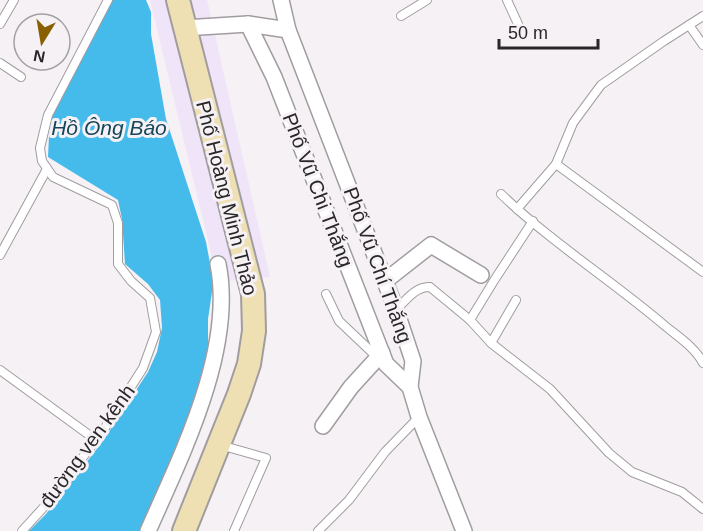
<svg xmlns="http://www.w3.org/2000/svg" width="703" height="531" font-family="Helvetica,sans-serif">
  <style>
    .commercial { fill: #efe4f8 }
    .water { fill: #45bbeb }
    .lines { fill: none; stroke-linecap: round; stroke-linejoin: round }
    .lane-casing { stroke: #a09da0; stroke-width: 10 }
    .street-casing { stroke: #a09da0; stroke-width: 18 }
    .secondary-casing { stroke: #a09da0; stroke-width: 26 }
    .lane { stroke: #fff; stroke-width: 8 }
    .street { stroke: #fff; stroke-width: 15 }
    .secondary { stroke: #eee0b2; stroke-width: 22 }
    .labels { text-anchor: middle; stroke-width: 6; stroke-linejoin: round; paint-order: stroke }
    .street-label { font-size: 20px; fill: #292728; stroke: #f5f1f5 }
    .water-label { font-size: 21px; font-style: italic; fill: #15465a; stroke: #f5f1f5 }
  </style>
  <rect width="100%" height="100%" fill="#f5f1f5"/>
  <path class="commercial" d="M150 0H207L270 277 218 282Z"/>
  <path class="water" d="M110 0H146L151 12V34L166 119 206 242 212 274V292L208 319V354L198 391 184 431 142 531H29L46 514 103 441 148 372 157 352 162 328 160 300 148 284 125 264 122 219 118 200 48 157 49 136 53 112Z"/>
  <g class="lines">
    <defs>
      <g id="lane">
        <path d="M507 0 518 24"/>
        <path d="M401 16 427 0"/>
        <path d="M0 24 14 0"/>
        <path d="M689 25 703 45"/>
        <path d="M0 63 21 77"/>
        <path d="M556 164 703 272"/>
        <path d="M501 194C551 242 611 280 664 325 677 336 695 347 703 363"/>
        <path d="M517 209 556 164 573 123 601 85 664 41 703 16"/>
        <path d="M0 255 47 169"/>
        <path d="M326 294 339 321 377 357"/>
        <path d="M396 310C405 301 416 286 430 287L470 320 491 343 550 389 609 453 632 472 682 492 703 509"/>
        <path d="M470 320 495 279 533 221"/>
        <path d="M491 343 516 300"/>
        <path d="M0 370 96 440"/>
        <path d="M220 445 266 458 234 531"/>
        <path d="M22 531 43 508 101 434 143 368 156 332 150 298 131 281 118 264V223L112 205 53 177 42 161 40 148 48 115 108 0"/>
        <path d="M318 531 349 500 385 452 419 417"/>
      </g>
      <g id="street">
        <path d="M281 0 288 30 396 310 413 361 410 387 419 417 464 531"/>
        <path d="M248 24 274 77 386 364 410 387"/>
        <path d="M184 28 248 24 288 30"/>
        <path d="M385 281 431 245 481 275"/>
        <path d="M323 426 351 387 382 353"/>
        <path d="M148 531C182 454 235 349 218 264"/>
      </g>
      <path id="secondary" d="M178 0 253 294 254 331 249 364 239 394 184 531"/>
    </defs>
    <use href="#lane" class="lane-casing"/>
    <use href="#street" class="street-casing"/>
    <use href="#secondary" class="secondary-casing"/>
    <use href="#lane" class="lane"/>
    <use href="#street" class="street"/>
    <use href="#secondary" class="secondary"/>
  </g>
  <g class="labels">
    <g class="street-label">
      <text transform="translate(318 190) rotate(69)" y="7">Phố Vũ Chi Thắng</text>
      <text transform="translate(227 198) rotate(76)" y="7">Phố Hoàng Minh Thảo</text>
      <text transform="translate(378 265) rotate(70)" y="7">Phố Vũ Chí Thắng</text>
      <text transform="translate(87 446) rotate(-54)" y="7">đường ven kênh</text>
    </g>
    <g class="water-label">
      <text x="109" y="135">Hồ Ông Báo</text>
    </g>
  </g>
  <g transform="translate(42 42) rotate(191)"><circle r="28" fill="#f5f1f5" stroke="#a3a0a3" stroke-width="1.5"/>
  <path d="M0-4.5L10 22L0 15L-10 22Z" fill="#895f00"/>
  <text y="-9" font-size="16" font-weight="bold" text-anchor="middle" fill="#292728">N</text>
  </g>
  <path d="M499 39v9h99v-9" fill="none" stroke="#292728" stroke-width="3"/>
  <text x="508" y="39" font-size="18" fill="#292728" stroke="#f5f1f5" stroke-width="4.5" paint-order="stroke">50 m</text>
</svg>
